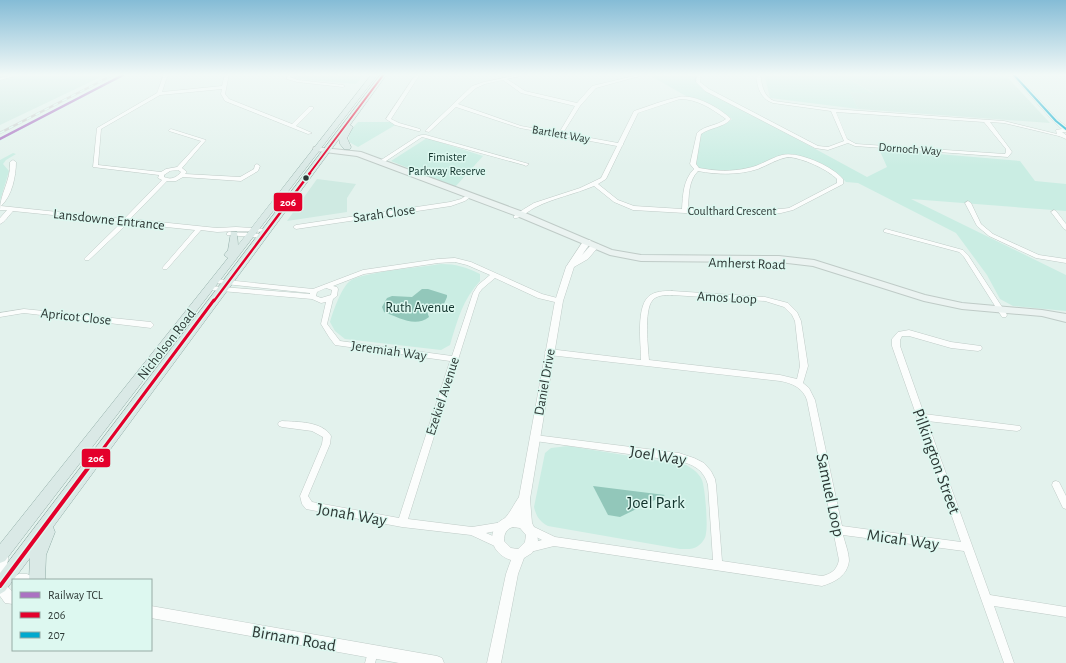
<svg xmlns="http://www.w3.org/2000/svg" width="1066" height="663" font-family="'Alegreya Sans',sans-serif">
  <style>
    .built { fill: #cfeae2 }
    .green { fill: #caede3 }
    .water { fill: #92c7ba }
    .lines { fill: none; stroke-linecap: round; stroke-linejoin: round }
    .minor-casing { stroke: #bfcbc7; stroke-width: 1 }
    .tertiary-casing { stroke: #bfcbc7; stroke-width: 1 }
    .secondary-casing { stroke: #bfcbc7; stroke-width: 2 }
    .primary-casing { stroke: #92aea8; stroke-width: 1 }
    .minor { fill: #fbfdfc; fill-rule: evenodd }
    .tertiary { fill: #fbfdfc; fill-rule: evenodd }
    .secondary { fill: #ebf3f1; fill-rule: evenodd }
    .primary { fill: #dae9e6; fill-rule: evenodd }
    .rail-casing { stroke: #ccd1cf; stroke-width: 2.5 }
    .rail { stroke: #ddf8f0; stroke-width: 1.5; stroke-dasharray: 5; stroke-linecap: butt }
    .bus-1-far3-casing { stroke: #ddf8f0; stroke-width: 4 }
    .bus-1-far2-casing { stroke: #ddf8f0; stroke-width: 5 }
    .bus-1-far1-casing { stroke: #ddf8f0; stroke-width: 6 }
    .bus-1-casing { stroke: #ddf8f0; stroke-width: 7 }
    .bus-2-casing { stroke: #ddf8f0; stroke-width: 4 }
    .bus-1-far3 { stroke: #e4002b; stroke-width: 2 }
    .bus-1-far2 { stroke: #e4002b; stroke-width: 2.5 }
    .bus-1-far1 { stroke: #e4002b; stroke-width: 3 }
    .bus-1 { stroke: #e4002b; stroke-width: 4 }
    .bus-2 { stroke: #00a9ce; stroke-width: 2 }
    .rail-1-casing { stroke: #ddf8f0; stroke-width: 4.5 }
    .rail-1 { stroke: #ab72c2; stroke-width: 2.5 }
    .bus-dot { fill: #2d3835; stroke: #ddf8f0; stroke-width: 1.5 }
    .labels { text-anchor: middle; stroke-width: 3; stroke-linejoin: round; paint-order: stroke }
    .far-street-label { font-size: 12px; fill: #2d3835; stroke: #ddf8f0 }
    .far-park-label { font-size: 12px; fill: #11332c; stroke: #ddf8f0 }
    .street-label { font-size: 14px; fill: #2d3835; stroke: #ddf8f0 }
    .park-label { font-size: 14px; fill: #11332c; stroke: #ddf8f0 }
    .near-street-label { font-size: 17px; fill: #2d3835; stroke: #ddf8f0 }
    .near-park-label { font-size: 17px; fill: #11332c; stroke: #ddf8f0 }
    .line-badge { stroke: #ddf8f0; stroke-width: 1.5 }
    .badge-label { font-size: 11px; text-anchor: middle; font-weight: bold; fill: #fff }
  </style>
  <rect width="100%" height="100%" fill="#e3f2ed"/>
  <g class="built">
    <path d="M0 74H107L0 125Z"/>
    <path d="M841 74H949L1008 78 1050 123 858 109 850 92 873 93Z"/>
    <path d="M317 179 356 184 347 198V212L287 221Z"/>
  </g>
  <g class="green">
    <path d="M293 74H364L356 84 300 79 293 77Z"/>
    <path d="M647 74H699L697 82 705 89 867 177 887 167 879 149 1020 161 1035 181 1066 184V211L911 199 1066 275V311L1013 306 1000 299 987 275 956 233 858 183 846 182C835 169 795 151 779 157 765 162 753 169 738 172 725 174 710 171 698 168L694 164 701 134 703 131 727 123 732 119 713 106 686 96Z"/>
    <path d="M764 74H841L874 94 850 92 858 109 770 98Z"/>
    <path d="M358 122H392L397 124 358 147 349 142C348 133 352 128 358 122Z"/>
    <path d="M427 138 483 156 455 187 391 161Z"/>
    <path d="M13 153 16 154 6 160 3 164 9 171 0 201V160Z"/>
    <path d="M441 264C456 264 466 267 480 274V281C463 299 457 321 450 345L441 350 345 339 335 331 330 322C333 312 341 288 350 281 362 272 423 267 441 264Z"/>
    <path d="M568 446 686 465C692 468 699 473 702 480 705 488 708 524 706 533 706 538 702 543 698 546 693 550 686 549 680 549L548 526C540 522 536 516 534 507L545 453 551 448Z"/>
  </g>
  <g class="water">
    <path d="M422 289H428L447 295V297L443 306 426 304 425 306 429 317C415 328 398 317 384 312L382 307 387 298 392 296 412 297Z"/>
    <path d="M593 486 665 495 620 517 608 515Z"/>
  </g>
  <g class="lines">
    <defs>
      <g id="minor">
        <path d="M17 74H22L0 80V78Z"/>
        <path d="M164 74H168L162 92 222 86 225 74H229L225 94 229 99 292 124 309 107H313V109L296 126 312 133 308 134 225 101 221 94 222 89 160 95 101 129 98 165 161 172 166 169 177 167 201 141 169 131V130L171 129 206 140 182 168 187 172 185 174 240 177 254 169 255 165 257 164 260 166 258 171 241 181 183 177 176 181H167L130 219 217 228 236 227 267 229 269 230V232L236 231 217 232 201 230 167 269H163L162 268 163 267 195 230 128 223 89 260H85L84 259 85 258 122 222 13 211C9 215 5 222 0 224V218L7 210H0C0 193 11 181 10 162L13 160 16 162C16 176 12 196 1 206L124 219 162 180 158 178 159 175 93 167 97 128 157 93ZM178 170 181 172C176 178 171 180 164 177V175L170 171Z"/>
        <path d="M287 74H291L290 77 298 80 343 85 345 86 343 87 297 82 287 79Z"/>
        <path d="M416 74H420L391 119 399 123 420 129V131H418L395 125 386 119Z"/>
        <path d="M523 74H529L507 79 525 91 577 103 592 86 642 74H647L596 88 580 106 563 133 618 143 634 111C649 106 664 100 679 97 695 94 720 108 731 119 723 128 711 127 701 134L696 164 699 168C715 171 731 172 748 168 760 166 770 158 782 155 798 151 832 166 843 179V184L793 210 781 213H685L633 210 614 202 594 186C575 194 554 198 536 207 529 210 521 219 514 218V216L524 209 534 203 580 188 601 178 617 146 520 128 456 107 429 132 425 131 472 86 484 82ZM503 80 521 93 575 106 559 133 521 126 458 104 476 88 485 84ZM680 99C698 99 712 109 726 119 717 126 705 125 697 133L690 164 694 169C683 180 683 195 682 209L634 206 618 200 598 184 606 179 622 146 623 145V144L638 113ZM788 157C803 158 827 169 837 179V183L789 208 781 209H688C689 196 688 181 698 171 718 175 739 175 758 169 768 165 777 159 788 157Z"/>
        <path d="M697 74H701L700 82 709 89 818 146 828 147 844 141 831 111 773 103C760 99 757 86 756 74H760C762 85 763 96 774 101L833 109 1004 121 1065 136 1063 137 1004 123 990 122 1010 149 1012 152 1008 157 855 146 848 143 828 150 815 148 705 91 696 82ZM836 112 984 122 1006 149V152L1005 154 856 144 847 139Z"/>
        <path d="M996 74H1012L1016 75 1014 76 998 75Z"/>
        <path d="M422 135H426L529 164 526 166 524 165 422 137 383 163H379L378 162 418 136Z"/>
        <path d="M470 193 473 195 465 201 451 206 296 229 293 227 296 225 450 202 461 199Z"/>
        <path d="M968 201 971 203 981 224 993 234 1039 255 1066 259V263L1036 258 989 236 977 226 965 203Z"/>
        <path d="M1054 210 1056 211 1066 224V230L1064 229 1051 212Z"/>
        <path d="M886 229 963 250 968 255 1006 313 1007 315 1006 317H1002L964 257 959 252 884 232V230Z"/>
        <path d="M229 232 264 234 267 236 264 238 227 235V233Z"/>
        <path d="M455 258 471 262 542 294 561 299 562 301 559 303 538 298 495 278 482 289 479 293 408 519 472 527 503 522 506 523 508 526 506 529 486 533 502 540 504 543 502 546 499 548 471 535 402 527 306 509 302 504 300 496 322 444 323 437 312 431 282 427 279 426 278 424 279 422 282 421C297 422 322 421 331 436L330 444 308 496 312 502 399 518 450 361 335 345 329 337 321 324 326 302 321 303 312 299 210 290 207 288 210 286 310 294V293L216 283 213 281 216 279 313 289 363 270 438 259ZM455 262 467 265 490 275 478 285 473 293 452 356 340 341 327 324 333 299 337 296 338 289 337 287 333 286 364 274 438 263ZM326 288 332 290 331 295 321 298 316 296 317 292Z"/>
        <path d="M672 291 765 297 788 303 797 312 801 321 808 366 803 383 809 388 815 400 842 526 961 542 892 346V339L898 332 909 330 951 342 981 346 982 348 981 350 978 351 951 348 909 336H902L900 340V346L924 414 1020 426 1021 428 1020 430 1017 431 927 421 990 595 1066 607V617L994 606 1014 663H1004L964 551 843 535C845 543 849 553 849 561 847 576 835 582 822 586L554 546 530 552 527 550 525 547 527 544 542 540 527 532 525 529 527 526 530 525 555 537 713 560 708 485C704 470 693 464 679 461L535 441 532 440 531 438 532 436 535 435 679 453 694 458 704 463 711 471 715 479 716 485 722 561 822 576C831 574 837 570 839 560L807 400C803 388 792 383 780 381L549 355 546 354 545 352 546 350 549 349 641 360C641 344 636 309 648 297 654 291 664 291 672 291ZM672 295 765 301 784 307 792 315 795 321 800 366 797 379 780 375 649 360C648 348 644 311 652 301 656 295 665 295 672 295Z"/>
        <path d="M24 309 151 322 154 325 151 328 24 313 0 317V313Z"/>
        <path d="M1056 481 1059 482 1066 496V509L1063 508 1052 485 1053 482Z"/>
        <path d="M373 647 377 648 378 652 375 663H365L369 648Z"/>
      </g>
      <g id="tertiary">
        <path d="M1011 74H1016L1058 120 1066 126V132H1062L1066 135V139L1057 135 1056 130 1062 129 1054 122Z"/>
        <path d="M584 240H590L591 242 582 255 592 244H598L599 246 588 259 574 267 563 301 530 499 532 523 537 533 538 541 532 553 524 558 518 574 501 663H487L506 574 511 560C495 555 486 539 497 524 499 521 502 520 505 518 510 513 514 504 519 497L555 301 566 267ZM513 527 520 528 526 535 525 542 518 549 511 548 504 541C504 534 506 529 513 527Z"/>
        <path d="M3 546 7 548C10 555 7 567 4 574L0 576V547Z"/>
        <path d="M19 574H27L31 576 33 580 13 581 15 576Z"/>
        <path d="M0 581 4 583 13 592V604L5 603 0 596Z"/>
        <path d="M151 606 437 656 442 658 444 663H399L151 618Z"/>
      </g>
      <path id="secondary" d="M314 147 361 152 523 212 612 250 641 255 779 256 814 260 925 295 962 303 1042 310 1066 314V322L1042 316 962 309 924 301 813 266 779 262 641 261 610 255 517 216 357 156 317 151 313 149Z"/>
      <g id="primary">
        <path d="M372 74H378L5 561 0 563V544L228 258 224 255 228 250 231 232H237L238 245Z"/>
        <path d="M381 74H387L350 125 353 127 347 138 351 147 350 149H344L340 144 339 139 53 527 55 532 46 555 45 580H29L30 558 5 591 0 594V573Z"/>
      </g>
    </defs>
    <use href="#minor" class="minor-casing"/>
    <use href="#tertiary" class="tertiary-casing"/>
    <use href="#secondary" class="secondary-casing"/>
    <use href="#primary" class="primary-casing"/>
    <use href="#minor" class="minor"/>
    <use href="#tertiary" class="tertiary"/>
    <use href="#secondary" class="secondary"/>
    <use href="#primary" class="primary"/>
    <defs>
      <path id="rail" d="M0 133 115 74"/>
    </defs>
    <use href="#rail" class="rail-casing"/>
    <use href="#rail" class="rail"/>
    <defs>
      <path id="bus-1-far3" d="M309 174 384 74"/>
      <path id="bus-1-far2" d="M214 301 310 173"/>
      <path id="bus-1-far1" d="M94 461 214 300"/>
      <path id="bus-1" d="M0 586 94 460"/>
      <path id="bus-2" d="M1013 74 1056 121 1066 129"/>
    </defs>
    <use href="#bus-1-far3" class="bus-1-far3-casing"/>
    <use href="#bus-1-far2" class="bus-1-far2-casing"/>
    <use href="#bus-1-far1" class="bus-1-far1-casing"/>
    <use href="#bus-1" class="bus-1-casing"/>
    <use href="#bus-2" class="bus-2-casing"/>
    <use href="#bus-1-far3" class="bus-1-far3"/>
    <use href="#bus-1-far2" class="bus-1-far2"/>
    <use href="#bus-1-far1" class="bus-1-far1"/>
    <use href="#bus-1" class="bus-1"/>
    <use href="#bus-2" class="bus-2"/>
    <defs>
      <path id="rail-1" d="M0 139 125 74"/>
    </defs>
    <use href="#rail-1" class="rail-1-casing"/>
    <use href="#rail-1" class="rail-1"/>
  </g>
  <linearGradient id="sky" x2="0" y2="1"><stop stop-color="#85bcd6"/><stop offset="0.45" stop-color="#f2f9f7"/><stop offset="1" stop-color="#f2f9f7" stop-opacity="0"/></linearGradient>
  <rect width="1066" height="166" fill="url(#sky)"/>
  <circle class="bus-dot" cx="306" cy="178" r="3.5"/>
  <g class="labels">
    <g class="far-street-label">
      <text transform="translate(561 134) rotate(10)" y="4">Bartlett Way</text>
      <text transform="translate(910 149) rotate(4)" y="4">Dornoch Way</text>
      <text x="732" y="215">Coulthard Crescent</text>
    </g>
    <g class="far-park-label">
      <text x="447" y="161">Fimister<tspan x="447" dy="14">Parkway Reserve</tspan></text>
    </g>
    <g class="street-label">
      <text transform="translate(384 213) rotate(-8)" y="5">Sarah Close</text>
      <text transform="translate(109 219) rotate(6)" y="5">Lansdowne Entrance</text>
      <text transform="translate(747 263) rotate(2)" y="5">Amherst Road</text>
      <text transform="translate(727 297) rotate(3)" y="5">Amos Loop</text>
      <text transform="translate(76 316) rotate(6)" y="5">Apricot Close</text>
      <text transform="translate(166 344) rotate(-52)" y="5">Nicholson Road</text>
      <text transform="translate(389 350) rotate(8)" y="5">Jeremiah Way</text>
      <text transform="translate(544 382) rotate(-80)" y="5">Daniel Drive</text>
      <text transform="translate(442 396) rotate(-72)" y="5">Ezekiel Avenue</text>
    </g>
    <g class="park-label">
      <text x="420" y="312">Ruth Avenue</text>
    </g>
    <g class="near-street-label">
      <text transform="translate(658 455) rotate(9)" y="6">Joel Way</text>
      <text transform="translate(937 461) rotate(70)" y="6">Pilkington Street</text>
      <text transform="translate(831 495) rotate(78)" y="6">Samuel Loop</text>
      <text transform="translate(352 514) rotate(10)" y="6">Jonah Way</text>
      <text transform="translate(903 539) rotate(8)" y="6">Micah Way</text>
      <text transform="translate(294 638) rotate(10)" y="6">Birnam Road</text>
    </g>
    <g class="near-park-label">
      <text x="656" y="508">Joel Park</text>
    </g>
  </g>
  <g class="line-badge">
    <rect x="273" y="192" width="30" height="20" rx="4" fill="#e4002b"/>
    <rect x="81" y="448" width="30" height="20" rx="4" fill="#e4002b"/>
  </g>
  <g class="badge-label">
    <text x="288" y="206">206</text>
    <text x="96" y="462">206</text>
  </g>
  <rect x="12" y="579" width="140" height="72" fill="#ddf8f0" stroke="#97aba5"/>
  <rect x="20" y="592" width="20" height="6" fill="#ab72c2" stroke="#97aba5"/>
  <text x="48" y="599" font-size="12" fill="#2d3835">Railway TCL</text>
  <rect x="20" y="612" width="20" height="6" fill="#e4002b" stroke="#97aba5"/>
  <text x="48" y="619" font-size="12" fill="#2d3835">206</text>
  <rect x="20" y="632" width="20" height="6" fill="#00a9ce" stroke="#97aba5"/>
  <text x="48" y="639" font-size="12" fill="#2d3835">207</text>
</svg>
